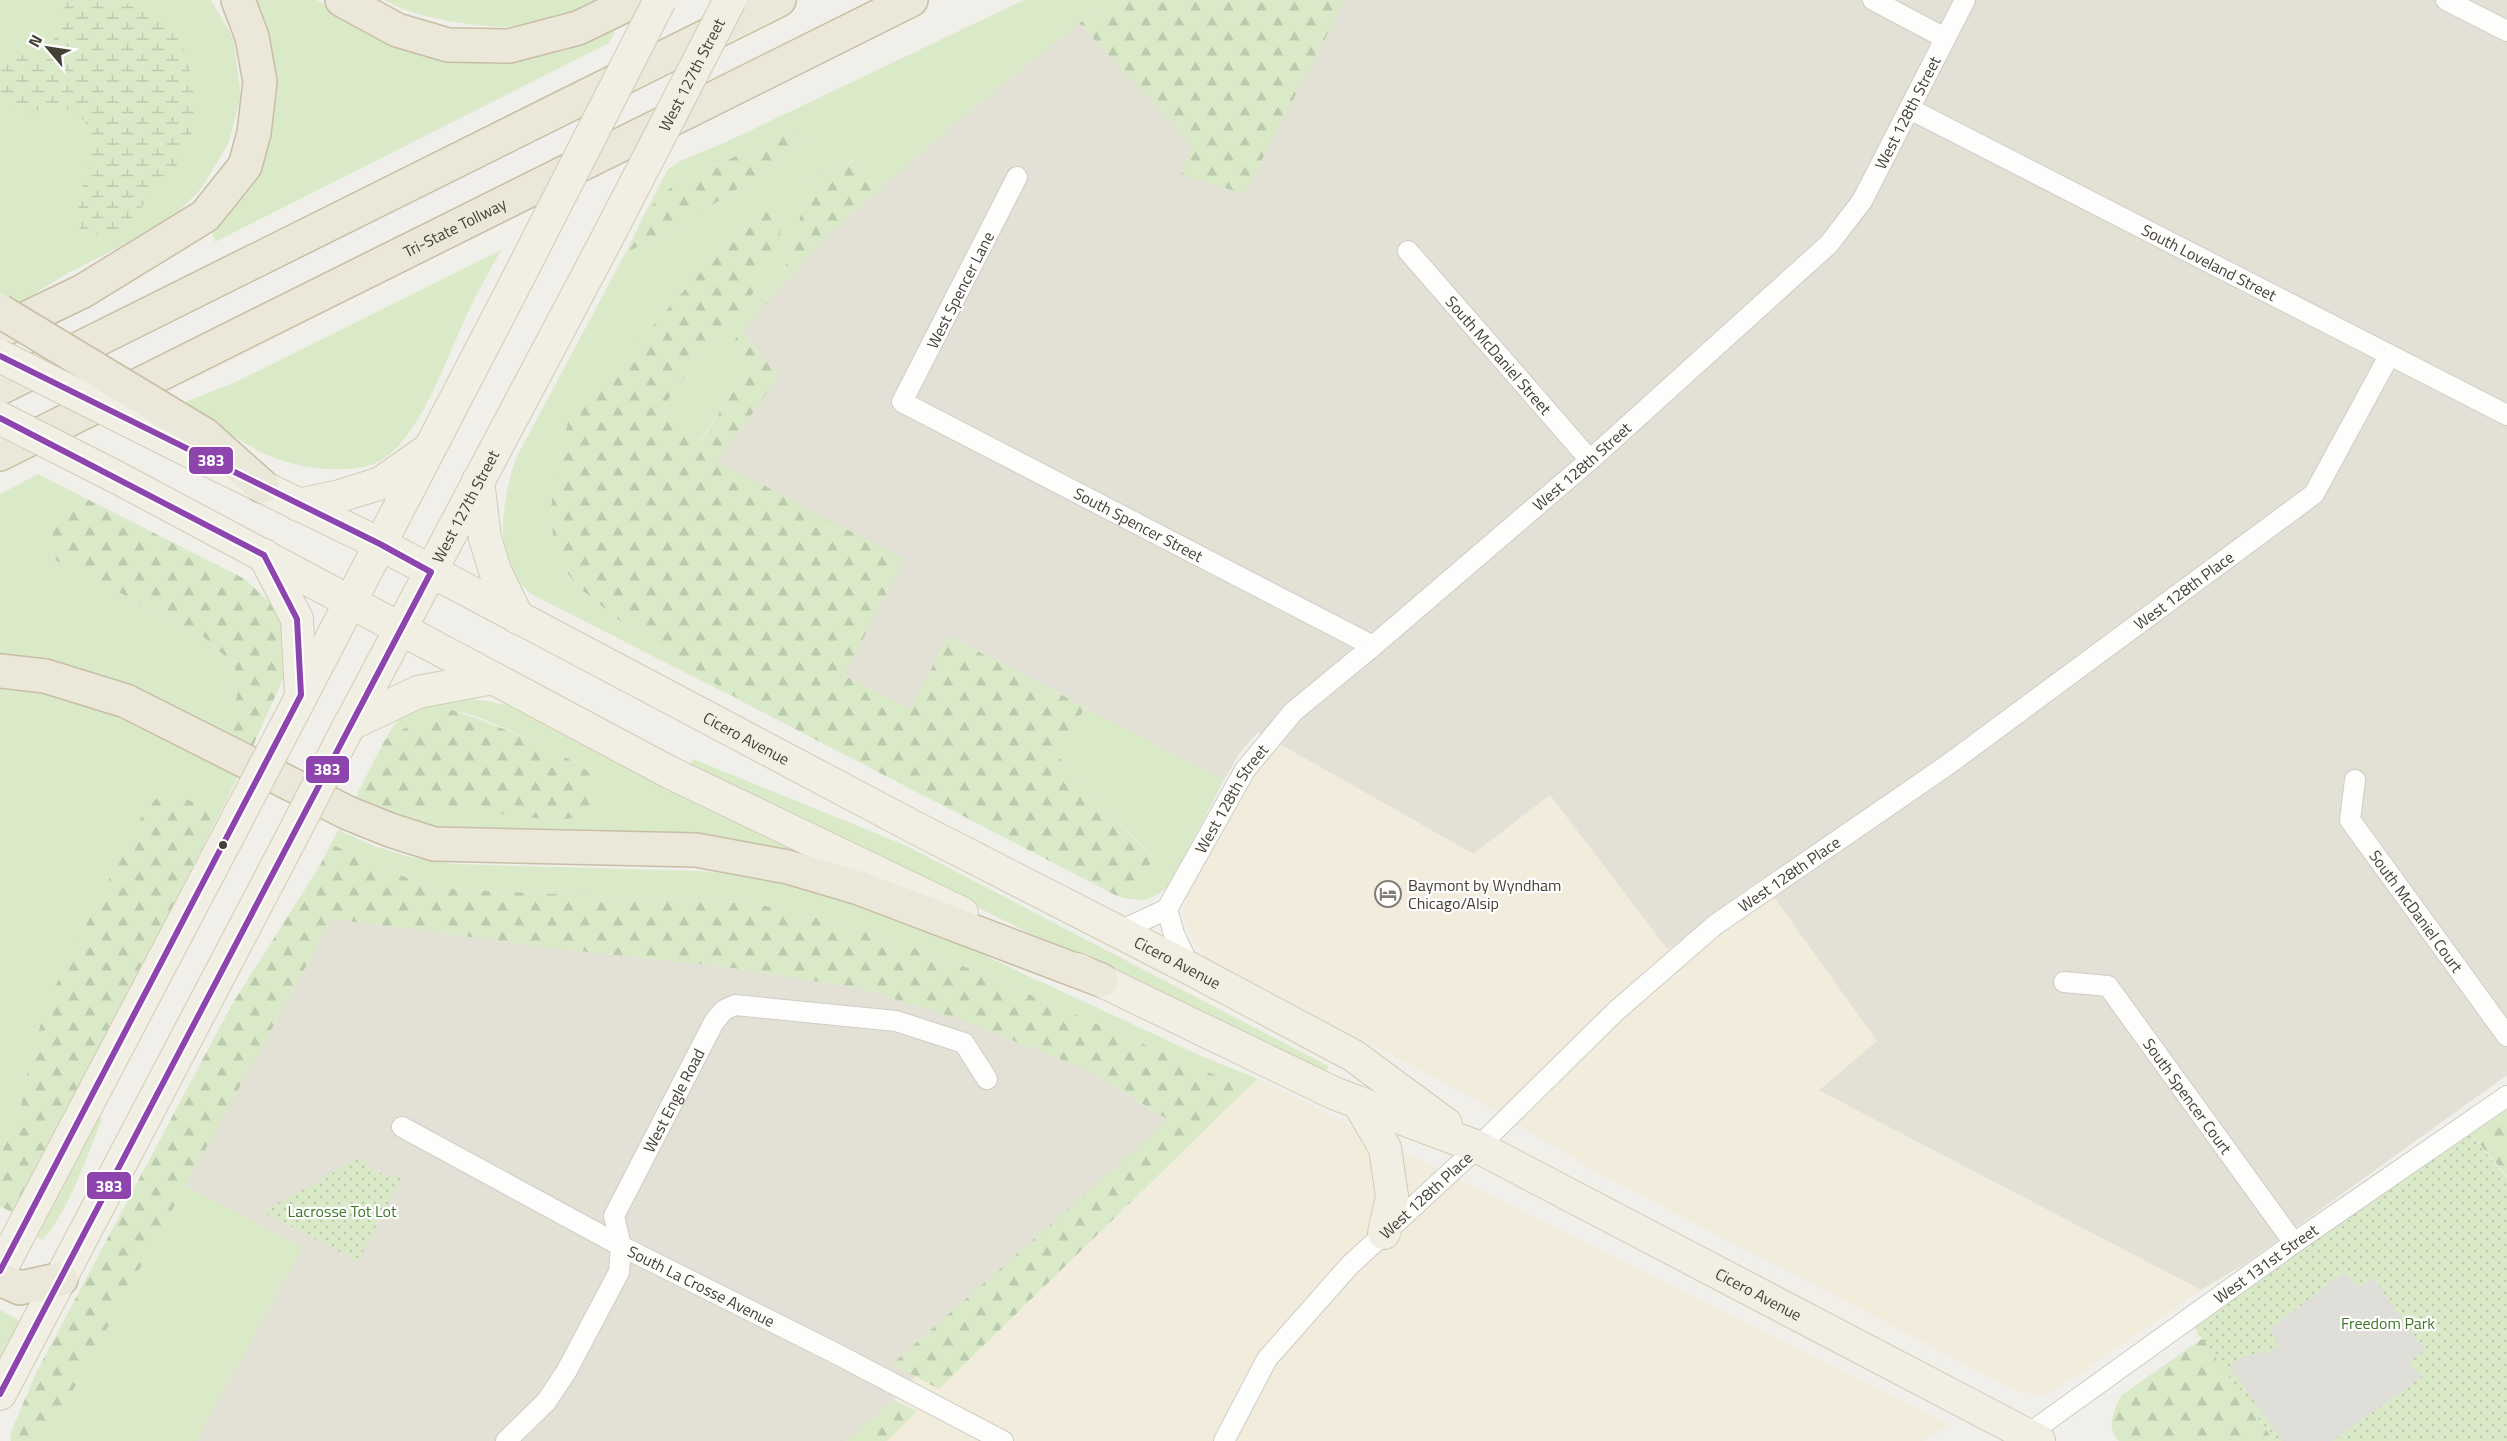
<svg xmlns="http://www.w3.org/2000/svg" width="2507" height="1441" font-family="'Titillium Web',sans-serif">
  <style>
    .residential { fill: #e3e1d6 }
    .commercial { fill: #f2ecdc }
    .grass { fill: #daeac9 }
    .forest { fill: url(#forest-firs) }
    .wetland { fill: url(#wetland-marsh) }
    .park { fill: url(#park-dots) }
    .parking { fill: #dfded9 }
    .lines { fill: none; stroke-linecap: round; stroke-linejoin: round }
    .street-casing { stroke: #ceccc7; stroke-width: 22 }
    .primary-casing { stroke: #d2ccb6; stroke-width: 34 }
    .highway-casing { stroke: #c7bea5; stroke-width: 36 }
    .street { stroke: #fdfdfc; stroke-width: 20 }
    .primary { stroke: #f1eee3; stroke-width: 32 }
    .highway { stroke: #ebe7d9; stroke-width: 33 }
    .primary-bridge-casing { stroke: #d2ccb6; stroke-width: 34; stroke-linecap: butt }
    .highway-bridge-casing { stroke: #c7bea5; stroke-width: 36; stroke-linecap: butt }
    .primary-bridge { stroke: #f1eee3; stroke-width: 32 }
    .highway-bridge { stroke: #ebe7d9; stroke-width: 33 }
    .bus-1-casing { stroke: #fff; stroke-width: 10 }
    .bus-1 { stroke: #8e44ad; stroke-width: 6 }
    .bus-dot { fill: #454035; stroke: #fff; stroke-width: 2 }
    .labels { text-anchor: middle; stroke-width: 4.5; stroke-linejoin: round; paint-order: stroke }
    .street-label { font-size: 16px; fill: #454035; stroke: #fff }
    .poi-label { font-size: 16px; fill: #454035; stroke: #fff; text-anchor: start }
    .park-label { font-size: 16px; fill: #3f762a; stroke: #fff }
    .line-badge { stroke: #fff; stroke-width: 2 }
    .badge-label { font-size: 16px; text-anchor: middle; font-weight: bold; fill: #fff }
  </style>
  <defs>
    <pattern id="forest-firs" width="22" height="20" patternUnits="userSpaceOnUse" patternTransform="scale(1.5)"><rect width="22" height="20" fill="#daeac9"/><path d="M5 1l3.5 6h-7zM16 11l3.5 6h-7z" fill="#bccaad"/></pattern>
    <pattern id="wetland-marsh" width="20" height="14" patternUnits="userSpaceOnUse" patternTransform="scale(1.5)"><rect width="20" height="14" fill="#daeac9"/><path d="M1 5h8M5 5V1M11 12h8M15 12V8" fill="none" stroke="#bccaad"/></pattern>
    <pattern id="park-dots" width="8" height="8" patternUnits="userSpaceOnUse" patternTransform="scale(1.5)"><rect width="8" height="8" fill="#daeac9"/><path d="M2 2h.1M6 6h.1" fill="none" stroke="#bccaad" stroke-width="1.8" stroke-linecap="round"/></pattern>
  </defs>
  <rect width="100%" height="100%" fill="#f0efe9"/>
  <g class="residential">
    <path d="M1127 0H2507V1075L2246 1263 2201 1290 1818 1090 1712 915 1668 950 1550 796 1473 854 1258 732 1239 754 1224 780 949 636 911 709 844 675 717 461 779 376 741 331 831 232 966 114 1079 23Z"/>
    <path d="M332 919 569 950 726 967 859 988 953 1017 1086 1069 1170 1121 892 1364 916 1376 894 1400 846 1441H196L303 1247 185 1185Z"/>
  </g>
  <g class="commercial">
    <path d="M1278 743 1473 854 1550 795 1668 950 1761 879 1877 1041 1818 1091 2201 1290 2049 1394 2035 1395 2014 1389 1606 1177 1450 1085 1208 961 1193 941 1184 917 1186 900 1196 877 1245 789Z"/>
    <path d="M1258 1079 1529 1216 1948 1425 1923 1441H887L917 1412 894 1400 916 1376 940 1389Z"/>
  </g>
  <g class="grass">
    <path d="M0 0H211L233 38 241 95 229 142 201 189 175 215 129 242 68 273 20 303 0 293Z"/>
    <path d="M254 0H317L363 29 523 59 567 50 617 27 609 43 215 242 212 231 231 211 250 184Z"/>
    <path d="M384 0H611C587 10 554 23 528 26 489 30 417 20 384 0Z"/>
    <path d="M1024 0H1127L1079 23 966 114 877 192 856 159 811 179 788 261 764 306 735 339 747 369 700 441 658 413 718 332 756 290 773 256 561 449 551 506 554 553 576 585 626 626 743 702 531 594C525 587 517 581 512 573 495 538 505 493 516 458L626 252 669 233 809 142 803 132 793 130 673 185 646 211 668 169 680 161 724 143Z"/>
    <path d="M501 250C490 270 479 290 469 310 449 352 420 439 380 461 354 475 304 469 277 459 247 448 211 420 183 403L236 382Z"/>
    <path d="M38 474 81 496 58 521 49 540 53 559 199 633 235 665 237 696 224 732 125 686 0 656V494Z"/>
    <path d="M0 687C86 693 162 738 238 777L219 815 176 795 31 1053 21 1106 0 1156Z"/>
    <path d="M458 698 488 701 517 708 817 857 429 829 353 803 355 798 428 819 435 804 553 820 575 762C552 751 469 707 449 711 427 714 404 728 385 740 405 703 421 707 458 698Z"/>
    <path d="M1085 707 1224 780 1170 884C1151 902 1144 902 1119 897L1154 859 1059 757Z"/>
    <path d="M693 759 907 846 1328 1066 1326 1072 1133 985 691 764Z"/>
    <path d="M338 830 374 846 410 857 455 864 701 871 755 876 798 885 895 914 1201 1056 1258 1079 1247 1089 976 971 901 943 817 918 757 904 430 888 331 844Z"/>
    <path d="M97 1116 102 1119C85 1161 72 1204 43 1240L35 1236Z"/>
    <path d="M185 1185 303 1247 196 1441H45Z"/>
    <path d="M0 1310 20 1321 0 1358Z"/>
  </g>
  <g class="forest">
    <path d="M1127 0H1345L1244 194 1181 174 1192 145 1079 23Z"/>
    <path d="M793 130 803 132 809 142 669 233 626 252 646 211 673 185Z"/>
    <path d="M857 159 877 192 831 232 764 306 788 261 811 179Z"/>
    <path d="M772 207 782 213V228L773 256 756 290 718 332 658 413 701 441 747 369 735 339 741 331 779 376 718 461 904 560 844 675 911 709 948 636 1085 707 1059 757 1154 860 1119 897 743 702 626 626 576 585 554 553 551 506 561 449 569 419 752 215Z"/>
    <path d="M81 496 245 579 272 605 286 636V672L252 748 224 732 237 696 235 665 199 633 53 559 49 540 58 521Z"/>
    <path d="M451 710C475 716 578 757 591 775 596 782 596 789 593 797 591 804 584 814 576 817 557 825 462 808 436 804L429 819 355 798 385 740 428 714Z"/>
    <path d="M176 794 219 815 15 1214 0 1206V1156L21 1106 31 1053 51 995 138 822 159 795Z"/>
    <path d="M331 844 430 888 757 904 817 918 901 943 976 971 1247 1089 939 1389 892 1364 1169 1120 1086 1069 953 1017 859 988 726 967 569 950 332 919 45 1441H11L10 1434 37 1371 231 1006 319 867Z"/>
    <path d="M2507 1107V1176L2470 1133Z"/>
    <path d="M2203 1338 2274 1441H2119C2105 1427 2114 1410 2122 1395Z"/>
    <path d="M894 1400 917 1411 887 1441H846Z"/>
  </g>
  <path class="wetland" d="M71 0 121 2 167 18 186 54 196 95 191 136 176 167 126 225 110 234 92 235 80 229C70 199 105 147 84 121 73 106 53 108 37 111 33 112 27 114 23 114 14 112 6 104 0 99V64L19 55 38 56 52 46 59 19 67 2Z"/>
  <g class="park">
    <path d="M2464 1126 2507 1178V1441H2274L2189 1320Z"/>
    <path d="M361 1157C373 1170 383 1176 401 1178L358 1261 262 1212Z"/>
  </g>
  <path class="parking" d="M2343 1273 2359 1288 2373 1278 2425 1350 2409 1362 2422 1377 2332 1441H2282L2230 1367 2242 1357 2271 1351 2279 1345 2269 1330Z"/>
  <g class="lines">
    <defs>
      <g id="street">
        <path d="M1873 0 1945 38"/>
        <path d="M2446 0 2507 31"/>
        <path id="s1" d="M1910 109 2507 415"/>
        <path id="s2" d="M1017 177 902 402 1373 646"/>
        <path id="s3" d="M1408 251 1590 460"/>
        <path id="s4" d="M2355 780 2350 820 2507 1036"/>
        <path d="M1167 909 1174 934 1190 968"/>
        <path id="s5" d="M1118 932 1167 909 1245 770 1293 712 1373 646 1590 460 1829 244 1862 201 1965 0"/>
        <path id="s6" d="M2064 982 2108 986 2294 1243"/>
        <path id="s7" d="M402 1127 621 1246 833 1352 1003 1441"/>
        <path id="s8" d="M2027 1435 2294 1243 2507 1096"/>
        <path id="s9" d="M506 1441 546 1402 566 1372 619 1272 621 1246 614 1216 714 1022 724 1010 735 1005 896 1021 964 1043 987 1079"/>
        <path id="s10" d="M1224 1441 1267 1359 1350 1265 1478 1147 1616 1011 1715 925 1946 766 2314 494 2389 356"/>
      </g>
      <g id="primary">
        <path id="s11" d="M181 447 380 544 912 826 1191 969 1354 1056 1446 1124"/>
        <path d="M118 478 669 772 962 913"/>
        <path d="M478 481 485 538 495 571 518 618"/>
        <path d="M298 505 340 496 381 483 425 452"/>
        <path d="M264 555 297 619 301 695"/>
        <path d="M289 720 512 290"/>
        <path d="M349 725 418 692 493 678"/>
        <path id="s12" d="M339 745 602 248"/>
        <path id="s13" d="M1077 969 1336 1094 1478 1147 2039 1441"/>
        <path d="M1358 1102 1385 1148 1392 1196 1384 1233"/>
        <path d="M0 1271 235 823"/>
        <path d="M0 1394 285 850"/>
      </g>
      <g id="highway">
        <path d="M342 0 397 30 448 45 509 46 578 28 636 0"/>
        <path d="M0 331 83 291 205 216 245 166 254 133 260 82 252 37 238 0"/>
        <path d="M0 388 779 0"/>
        <path d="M205 435 262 486"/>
        <path id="s14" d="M0 454 911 0"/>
        <path d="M0 671 45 676 126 701 348 813 390 830 434 844 696 850 788 867 859 888 1101 980"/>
        <path d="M0 1279 20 1288 61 1279"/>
      </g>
    </defs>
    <use href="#street" class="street-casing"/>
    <use href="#primary" class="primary-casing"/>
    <use href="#highway" class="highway-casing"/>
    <use href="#street" class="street"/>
    <use href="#primary" class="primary"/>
    <use href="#highway" class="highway"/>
    <defs>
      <g id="primary-bridge">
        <path id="s15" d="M602 248 730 0"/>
        <path d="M512 290 660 0"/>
        <path d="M0 356 181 447"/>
        <path d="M0 418 118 478"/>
        <path d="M235 823 289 720"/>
        <path d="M285 850 339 745"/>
      </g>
      <path id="highway-bridge" d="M0 311 205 435"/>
    </defs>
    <use href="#primary-bridge" class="primary-bridge-casing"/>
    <use href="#highway-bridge" class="highway-bridge-casing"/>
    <use href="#primary-bridge" class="primary-bridge"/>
    <use href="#highway-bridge" class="highway-bridge"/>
    <defs>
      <g id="bus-1">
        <path d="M0 356 380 544 431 572 0 1394"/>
        <path d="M0 418 264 555 297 619 301 695 0 1271"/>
      </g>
    </defs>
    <use href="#bus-1" class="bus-1-casing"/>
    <use href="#bus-1" class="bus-1"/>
  </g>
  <defs>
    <symbol id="hotel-ring" viewBox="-11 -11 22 22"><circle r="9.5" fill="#fff" stroke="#817d74" stroke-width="1.5"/><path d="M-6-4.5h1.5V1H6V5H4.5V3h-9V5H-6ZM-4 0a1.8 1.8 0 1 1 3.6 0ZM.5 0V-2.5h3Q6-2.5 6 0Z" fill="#817d74"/></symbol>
  </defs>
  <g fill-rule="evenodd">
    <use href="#hotel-ring" x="1373" y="879" width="30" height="30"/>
  </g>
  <circle class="bus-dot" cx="223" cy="845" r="5"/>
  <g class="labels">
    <g class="street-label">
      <text dy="6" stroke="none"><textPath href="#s15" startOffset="195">West 127th Street</textPath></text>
      <text dy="6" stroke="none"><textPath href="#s5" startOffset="1154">West 128th Street</textPath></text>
      <text dy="6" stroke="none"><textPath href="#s14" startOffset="508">Tri-State Tollway</textPath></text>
      <text dy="6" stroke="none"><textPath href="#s1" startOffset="336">South Loveland Street</textPath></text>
      <text transform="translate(960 290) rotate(-63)" y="6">West Spencer Lane</text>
      <text dy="6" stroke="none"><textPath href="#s3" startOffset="138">South McDaniel Street</textPath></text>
      <text dy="6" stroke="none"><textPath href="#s5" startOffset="668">West 128th Street</textPath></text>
      <text dy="6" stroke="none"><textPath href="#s12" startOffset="270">West 127th Street</textPath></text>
      <text dy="6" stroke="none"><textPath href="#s2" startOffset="519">South Spencer Street</textPath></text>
      <text dy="6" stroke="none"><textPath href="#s10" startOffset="1293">West 128th Place</textPath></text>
      <text dy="6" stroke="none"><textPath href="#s11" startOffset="636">Cicero Avenue</textPath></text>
      <text dy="6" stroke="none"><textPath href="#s5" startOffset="182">West 128th Street</textPath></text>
      <text dy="6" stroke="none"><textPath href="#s10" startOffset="807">West 128th Place</textPath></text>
      <text dy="6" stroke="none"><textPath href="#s4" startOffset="153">South McDaniel Court</textPath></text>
      <text dy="6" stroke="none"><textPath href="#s11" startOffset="1122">Cicero Avenue</textPath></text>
      <text dy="6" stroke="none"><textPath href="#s6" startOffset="180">South Spencer Court</textPath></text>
      <text dy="6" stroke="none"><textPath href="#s9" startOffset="392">West Engle Road</textPath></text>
      <text dy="6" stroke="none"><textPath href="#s10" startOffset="321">West 128th Place</textPath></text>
      <text dy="6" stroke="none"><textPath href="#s8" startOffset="294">West 131st Street</textPath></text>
      <text dy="6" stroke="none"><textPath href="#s7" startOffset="339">South La Crosse Avenue</textPath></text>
      <text dy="6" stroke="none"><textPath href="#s13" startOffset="756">Cicero Avenue</textPath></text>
    </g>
    <g class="poi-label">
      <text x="1408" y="891">Baymont by Wyndham<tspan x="1408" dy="18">Chicago/Alsip</tspan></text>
    </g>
    <g class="park-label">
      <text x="342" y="1217">Lacrosse Tot Lot</text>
      <text x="2388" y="1329">Freedom Park</text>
    </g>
  </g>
  <g class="line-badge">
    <rect x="188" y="446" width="46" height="29" rx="6" fill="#8e44ad"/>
    <rect x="305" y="755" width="45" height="29" rx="6" fill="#8e44ad"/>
    <rect x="86" y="1171" width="46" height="29" rx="6" fill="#8e44ad"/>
  </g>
  <g class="badge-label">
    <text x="211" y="466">383</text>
    <text x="327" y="775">383</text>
    <text x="109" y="1192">383</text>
  </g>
  <g transform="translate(48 48) rotate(299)" stroke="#ffffff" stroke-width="4.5" paint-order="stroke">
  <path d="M0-4.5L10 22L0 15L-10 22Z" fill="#454035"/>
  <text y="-9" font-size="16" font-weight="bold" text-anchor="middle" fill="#454035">N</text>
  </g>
</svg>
